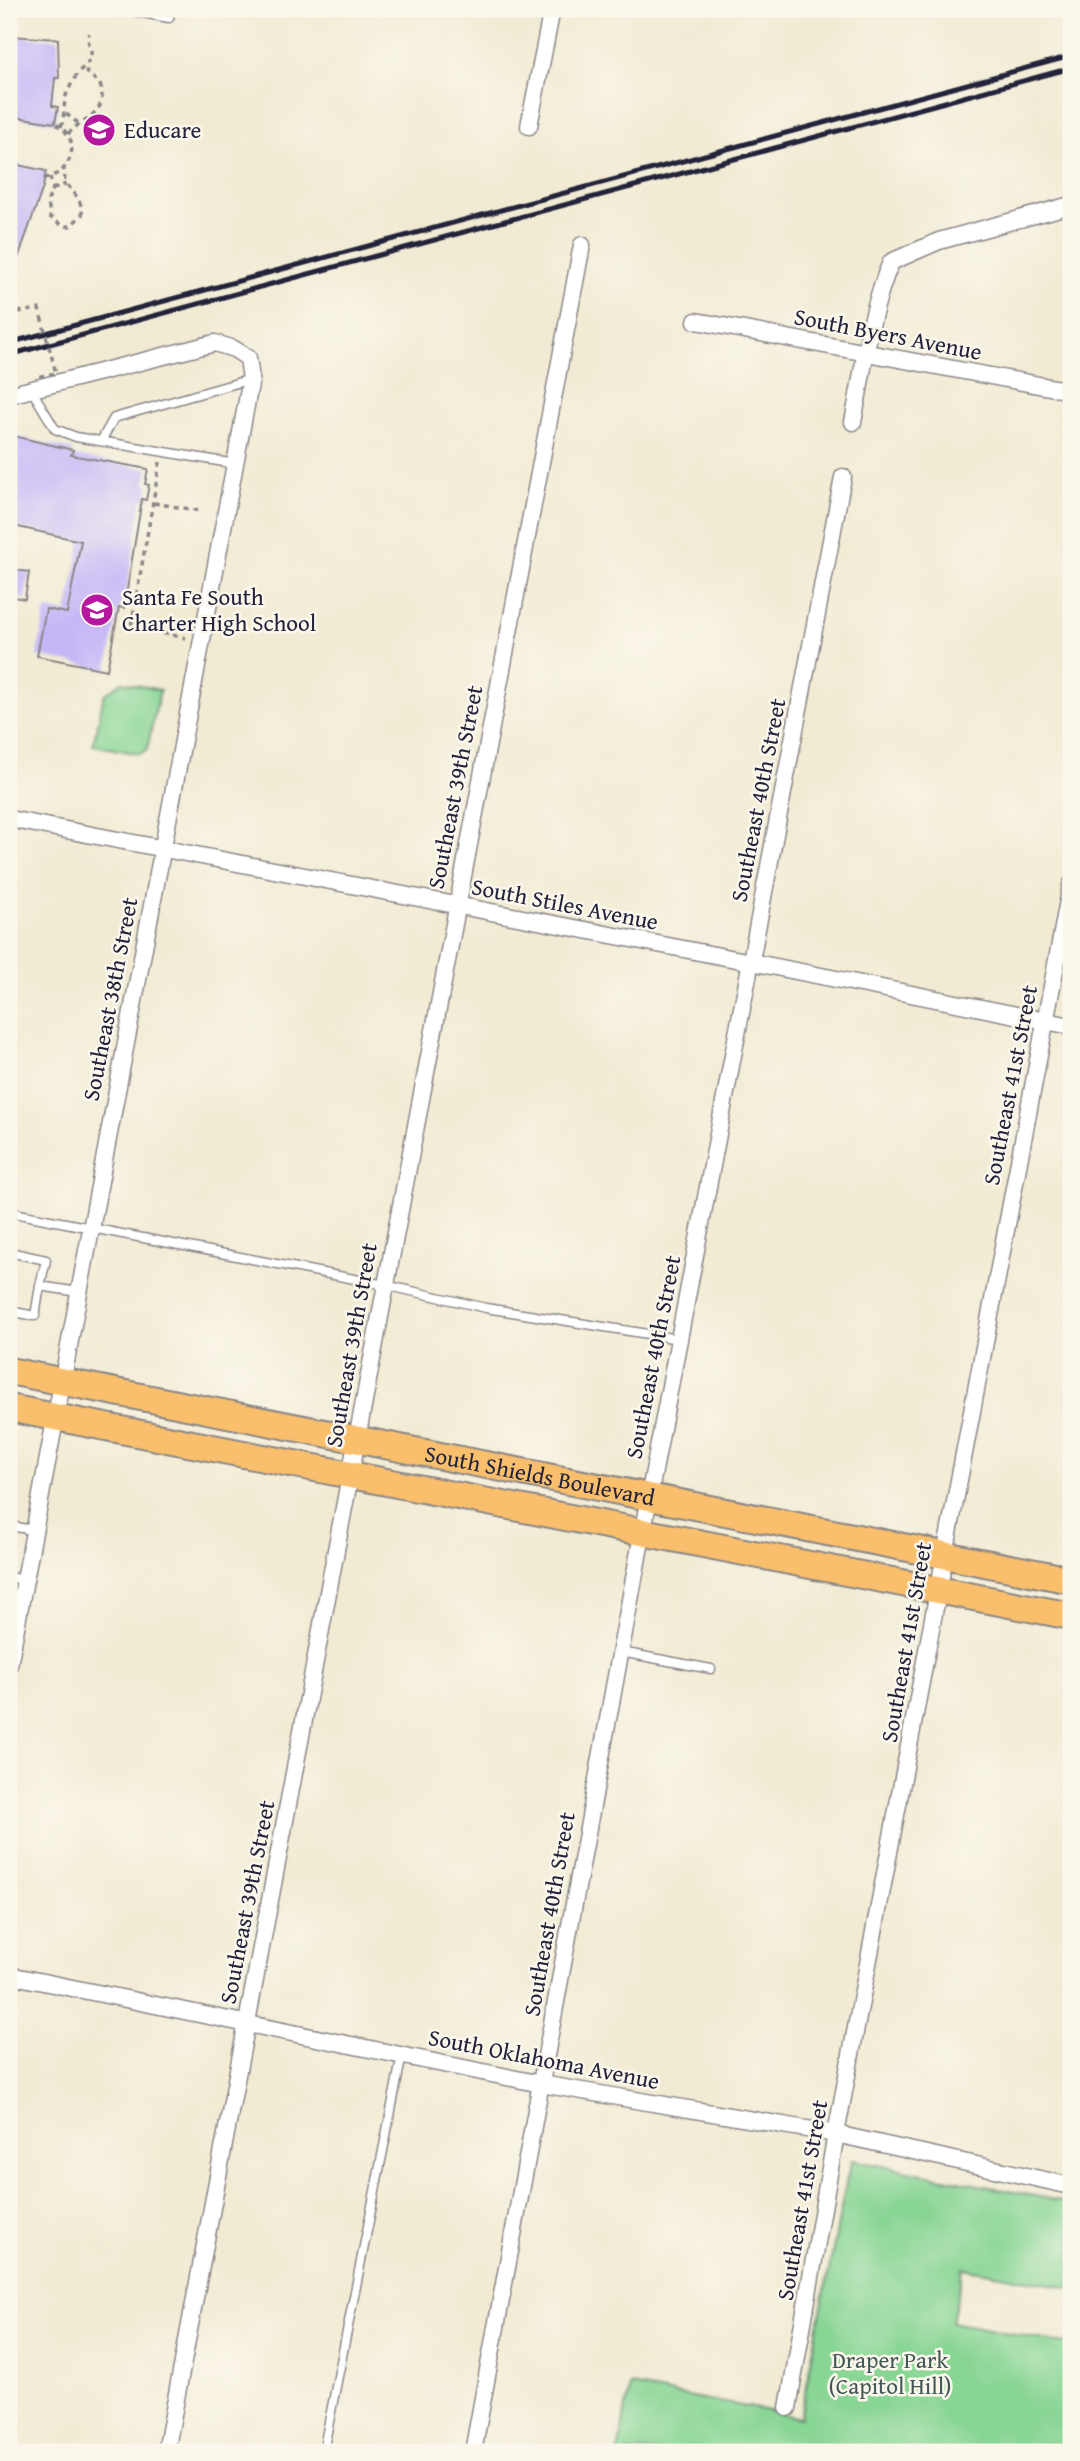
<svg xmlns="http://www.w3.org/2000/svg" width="1080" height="2461" font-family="'Gentium Book Plus',serif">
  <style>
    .green { fill: #88d594; stroke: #557c68; stroke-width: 2 }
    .building { fill: #c5b7f7 }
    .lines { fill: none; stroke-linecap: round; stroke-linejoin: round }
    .lane-casing { stroke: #8a8687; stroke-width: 11 }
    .street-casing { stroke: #8a8687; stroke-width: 19 }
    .primary-casing { stroke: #8a8687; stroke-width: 30 }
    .path { stroke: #8a8687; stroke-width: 3.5; stroke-dasharray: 5 5; stroke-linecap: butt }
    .lane { stroke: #fff; stroke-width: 8 }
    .street { stroke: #fff; stroke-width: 16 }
    .primary { stroke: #f9bf6d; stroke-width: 26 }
    .rail { stroke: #22223b; stroke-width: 5 }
    .path-bridge { stroke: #8a8687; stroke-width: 3.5; stroke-dasharray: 5 5; stroke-linecap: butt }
    .labels { text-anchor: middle; stroke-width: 5; stroke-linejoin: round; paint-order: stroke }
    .poi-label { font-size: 23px; fill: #22223b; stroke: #fbf7ec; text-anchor: start }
    .street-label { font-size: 23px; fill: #22223b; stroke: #fbf7ec }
    .park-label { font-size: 23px; fill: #415856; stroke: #fbf7ec }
  </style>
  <rect width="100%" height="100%" fill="#fbf7ec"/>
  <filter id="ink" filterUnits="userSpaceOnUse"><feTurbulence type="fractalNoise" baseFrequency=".0143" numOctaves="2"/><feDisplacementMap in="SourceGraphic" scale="14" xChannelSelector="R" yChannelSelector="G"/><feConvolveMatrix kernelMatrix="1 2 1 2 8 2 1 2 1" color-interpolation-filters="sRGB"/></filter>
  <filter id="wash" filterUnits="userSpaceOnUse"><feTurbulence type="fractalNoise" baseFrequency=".00686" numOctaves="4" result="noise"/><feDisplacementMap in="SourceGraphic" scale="28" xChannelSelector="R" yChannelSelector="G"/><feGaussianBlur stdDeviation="1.57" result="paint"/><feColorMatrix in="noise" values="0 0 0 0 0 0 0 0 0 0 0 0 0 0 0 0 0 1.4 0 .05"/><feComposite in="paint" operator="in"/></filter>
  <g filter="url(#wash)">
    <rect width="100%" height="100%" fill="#f1ebd3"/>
    <g class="green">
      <path d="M122 682 160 690 147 750 139 754 93 745 104 695Z"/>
      <path d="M852 2160 1071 2203V2288L963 2268 952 2322 1071 2345V2452H618L630 2386 770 2411 800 2418 847 2178Z"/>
    </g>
    <g id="blocks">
      <g class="building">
        <path d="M9 36 58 39 59 78H55L52 106 58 107 55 123 9 116Z"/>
        <path d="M9 163 46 171 43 187 11 278H9Z"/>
        <path d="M9 435 73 450 71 455 148 469 145 484 149 485 146 500 142 499 124 608 119 607 107 670 37 656 46 609 67 613 81 541 9 525Z"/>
        <path d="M9 569 29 572 25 599 9 596Z"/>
      </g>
    </g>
  </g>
  <g filter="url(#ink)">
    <use href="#blocks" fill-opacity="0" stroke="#8a8687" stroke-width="2"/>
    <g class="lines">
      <defs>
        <g id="lane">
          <path d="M122 9 169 18 171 9"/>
          <path d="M31 389 55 429 76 437 236 464"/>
          <path d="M101 441 114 418 251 379"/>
          <path d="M9 1212 385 1285 486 1308 679 1339"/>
          <path d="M9 1252 46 1260 40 1286"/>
          <path d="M9 1311 35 1316 40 1286 78 1292"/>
          <path d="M9 1526 34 1530"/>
          <path d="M9 1577 24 1580"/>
          <path d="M621 1652 711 1669"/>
          <path d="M323 2452 402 2055"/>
        </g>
        <g id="street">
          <path d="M529 126 552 9"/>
          <path d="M696 321 1071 391"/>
          <path d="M9 395 215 343 234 349 248 358 251 379 9 1665"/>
          <path d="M853 422C864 368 869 313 891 262L939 241 1071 205"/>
          <path d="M9 819 751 962 1071 1026"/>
          <path d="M9 1975 541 2084 836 2134 1071 2186"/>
          <path d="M788 2408 836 2134 1071 885"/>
          <path d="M166 2452 582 245"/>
          <path d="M473 2452 649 1497 843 477"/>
        </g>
        <g id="primary">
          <path id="s1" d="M9 1371 1071 1580"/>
          <path d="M9 1408 1071 1616"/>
        </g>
      </defs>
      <use href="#lane" class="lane-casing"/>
      <use href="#street" class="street-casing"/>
      <use href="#primary" class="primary-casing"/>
      <g class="path">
        <path d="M66 114 78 123"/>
        <path d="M61 127C65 116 63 102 67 93 69 88 72 83 75 78 78 69 88 67 91 55 92 47 86 42 89 33"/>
        <path d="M68 134C85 115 109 115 100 84L84 70"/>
        <path d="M50 177 53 189 48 200 50 217 63 226H70L82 215C83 201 73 192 65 182L64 169"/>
        <path d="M44 179C51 176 60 174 64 168 79 150 71 129 51 122"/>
        <path d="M53 189 66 184"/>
        <path d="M160 462 131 627 186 638"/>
        <path d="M154 503 201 511"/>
      </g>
      <use href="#lane" class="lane"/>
      <use href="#street" class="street"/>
      <use href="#primary" class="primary"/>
      <g class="rail">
        <path d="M9 343 1071 56"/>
        <path d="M9 355 1071 68"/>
      </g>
      <path class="path-bridge" d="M15 302 18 312 39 309 56 373 36 377"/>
    </g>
  </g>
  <defs>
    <symbol id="school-disc" viewBox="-11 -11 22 22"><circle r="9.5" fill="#b5179e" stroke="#fbf7ec"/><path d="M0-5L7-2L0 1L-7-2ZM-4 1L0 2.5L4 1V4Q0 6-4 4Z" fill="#fff"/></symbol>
  </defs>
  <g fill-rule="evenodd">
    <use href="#school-disc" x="80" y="111" width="38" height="38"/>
    <use href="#school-disc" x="78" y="591" width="38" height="38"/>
  </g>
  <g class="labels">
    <g class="poi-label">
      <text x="124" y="138">Educare</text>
      <text x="122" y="605">Santa Fe South<tspan x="122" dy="26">Charter High School</tspan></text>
    </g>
    <g class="street-label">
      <text transform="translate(888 334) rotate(11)" y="8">South Byers Avenue</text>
      <text transform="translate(455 787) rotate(-79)" y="8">Southeast 39th Street</text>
      <text transform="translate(758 800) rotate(-79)" y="8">Southeast 40th Street</text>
      <text transform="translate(565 904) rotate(11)" y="8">South Stiles Avenue</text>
      <text transform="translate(110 999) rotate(-79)" y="8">Southeast 38th Street</text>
      <text transform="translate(1010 1085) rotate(-79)" y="8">Southeast 41st Street</text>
      <text transform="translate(351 1345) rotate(-80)" y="8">Southeast 39th Street</text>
      <text transform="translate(653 1357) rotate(-79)" y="8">Southeast 40th Street</text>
      <text dy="8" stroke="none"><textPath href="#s1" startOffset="541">South Shields Boulevard</textPath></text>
      <text transform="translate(906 1642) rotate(-80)" y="8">Southeast 41st Street</text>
      <text transform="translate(247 1902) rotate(-79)" y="8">Southeast 39th Street</text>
      <text transform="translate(549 1914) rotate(-80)" y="8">Southeast 40th Street</text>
      <text transform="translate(544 2059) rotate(11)" y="8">South Oklahoma Avenue</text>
      <text transform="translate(802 2200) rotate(-80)" y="8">Southeast 41st Street</text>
    </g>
    <g class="park-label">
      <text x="890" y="2368">Draper Park<tspan x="890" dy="26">(Capitol Hill)</tspan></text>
    </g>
  </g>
  <rect width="1080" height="2461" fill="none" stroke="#fbf7ec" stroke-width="35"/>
</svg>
